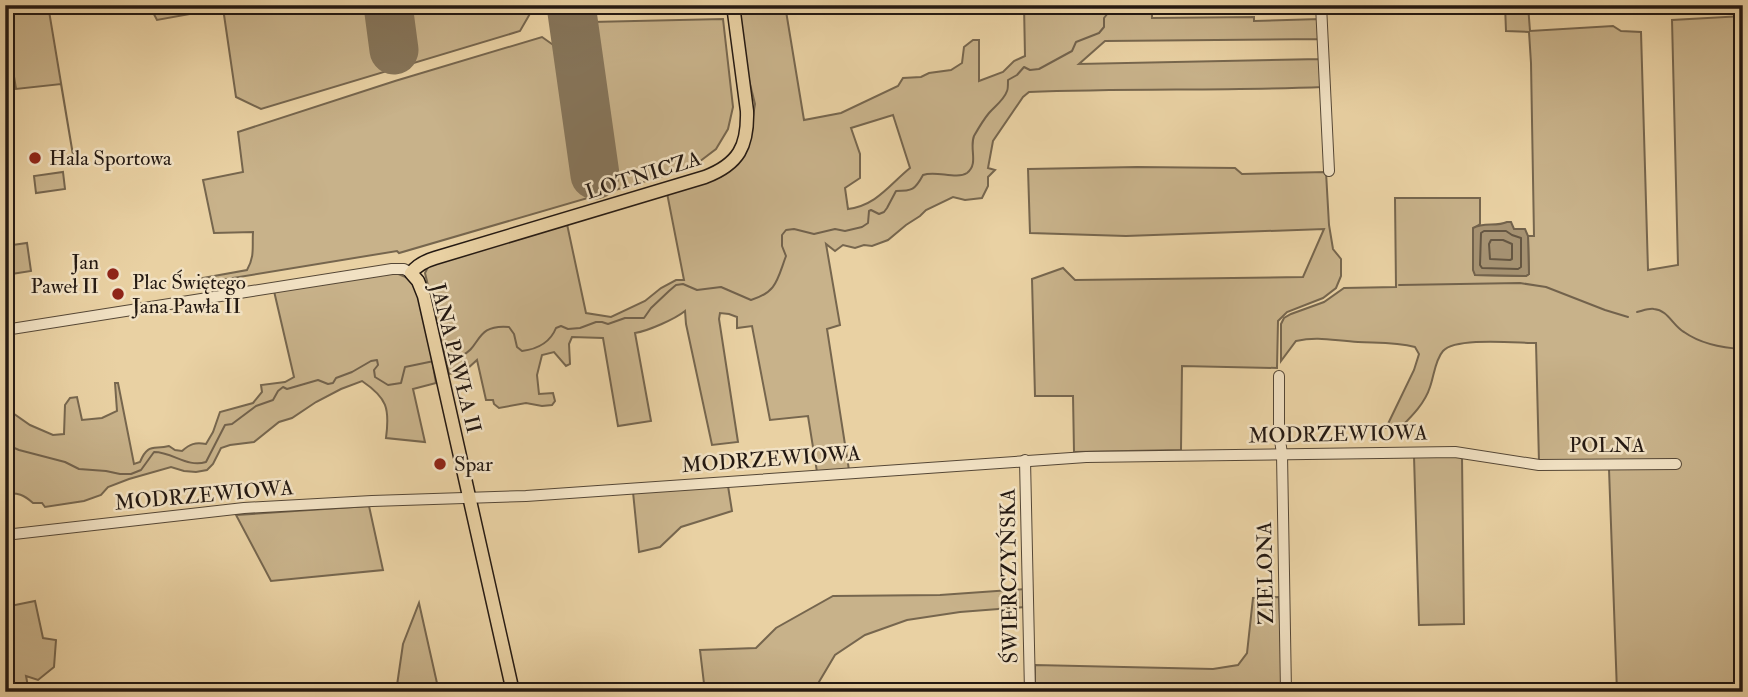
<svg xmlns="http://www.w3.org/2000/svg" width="1748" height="697" font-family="'IM FELL Double Pica',serif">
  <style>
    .green { fill: #c8b28a; stroke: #76664e; stroke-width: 2; fill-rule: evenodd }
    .water { fill: #a69272; stroke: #72624c; stroke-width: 2 }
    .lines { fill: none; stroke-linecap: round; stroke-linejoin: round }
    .shore { stroke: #655642; stroke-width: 2 }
    .stream { stroke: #72624c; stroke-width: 2 }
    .runway { stroke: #86755a; stroke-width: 49 }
    .minor-casing { stroke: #554736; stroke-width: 12 }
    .major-casing { stroke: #241912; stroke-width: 15 }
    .minor { stroke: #f1e1c3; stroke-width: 10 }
    .major { stroke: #e9d1a3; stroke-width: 12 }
    .poi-dot { fill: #8f2418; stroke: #f1e1c3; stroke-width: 2.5 }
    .labels { text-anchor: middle; stroke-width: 5; stroke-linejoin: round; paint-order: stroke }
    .poi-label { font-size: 21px; fill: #241912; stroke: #f1e1c3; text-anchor: start }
    .street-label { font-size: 21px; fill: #241912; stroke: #f1e1c3 }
  </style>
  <rect width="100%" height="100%" fill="#e9d1a3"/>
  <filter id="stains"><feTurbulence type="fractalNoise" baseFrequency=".00286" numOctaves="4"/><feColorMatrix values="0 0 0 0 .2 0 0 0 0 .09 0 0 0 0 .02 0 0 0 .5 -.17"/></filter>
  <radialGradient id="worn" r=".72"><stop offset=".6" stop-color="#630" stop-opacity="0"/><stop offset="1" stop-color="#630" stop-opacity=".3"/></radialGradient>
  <g class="green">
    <path d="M5 5H48L75 167 61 84 16 89 7 33H5Z"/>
    <path d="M149 5H535L520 31 261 109 236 97 223 8 157 20Z"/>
    <path d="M739 5H785L804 120 841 113 898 86 903 78 921 77 929 73 951 70 962 63 964 47 973 40H979V81L1003 72 1014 61 1025 56 1024 5H1152V18L1254 17V21L1320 19 1323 87C1225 91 1127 88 1029 92L1023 97 993 141 988 168 995 170 988 177V186L982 198 965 200 953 197 926 210 920 216 906 225 888 240 872 246 864 245 855 248 843 245 835 251 826 244 840 325 827 329 849 470 817 472 808 416 770 420 752 326 737 328V317L729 314 720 313 719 319 738 442 712 445 686 324 685 311C675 319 648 331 635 333L651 421 618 426 603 338 572 337 569 344 570 364 566 366 554 352 542 355 537 375 539 394 553 393 555 401 552 405 542 406 526 403 499 408 494 404 493 400H486L477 360 467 369 449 374 425 273 428 267 437 262 567 224 586 313 611 317 645 301 661 288 676 280H684L667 193 722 176 732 168 752 122 755 104 748 76ZM1319 39 1320 59 1079 64 1105 41ZM893 115 910 168C889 185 877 205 848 209L845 188 860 178V154L851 128Z"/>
    <path d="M1505 5H1528L1530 31 1613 26 1621 31 1641 32 1648 270 1678 265 1672 20 1743 16V692H1617L1609 469 1539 462 1536 343C1516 343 1456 337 1443 351 1435 360 1434 376 1430 387 1425 403 1412 416 1401 427L1386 428 1414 370 1419 354 1415 347C1396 342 1378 343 1358 342 1335 341 1319 336 1296 341L1281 361V324L1284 318 1291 314 1324 302 1344 288 1396 287 1395 198H1480V224L1473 229 1475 275 1526 276 1529 274 1528 236H1534L1531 63 1529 32 1506 31Z"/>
    <path d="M723 19 733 107 728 129 716 149 699 162 687 169 399 253 397 251 196 284 197 281 203 278 247 270C255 256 252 247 253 232L214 233 203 180 243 172 238 132 395 81 542 37 559 49 591 22Z"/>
    <path d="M1137 167 1235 168 1242 174 1326 172 1329 225 1333 249 1341 259V276L1336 288 1323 298 1287 312 1278 321 1277 368 1182 366 1181 450 1074 452 1073 396H1035L1032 279 1063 268 1075 280 1303 277 1324 229 1126 236 1030 233 1028 169Z"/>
    <path d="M63 172 65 189 36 193 34 176Z"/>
    <path d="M27 243 31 271 5 275V246Z"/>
    <path d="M396 273 408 278 416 284 428 337 436 383 413 389 425 442 386 438C390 408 387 398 362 381L341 389 316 402 292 418 279 422 254 442 230 445 221 448 213 464 207 470 196 472 184 471 171 467 129 479 108 487 101 495 84 501 45 507 42 503H33C24 495 18 492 5 494V409H7L30 425 53 435 64 434 65 405 70 398 77 397 82 420 102 418 117 411 115 383H118L134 464 140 462C148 443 153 450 169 446L175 450 182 451C190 444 195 442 206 444L213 432 220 412 253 403 262 392 261 385 285 382 294 377 274 291Z"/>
    <path d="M1414 456 1462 457 1464 624 1419 625Z"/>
    <path d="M728 486 732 511 681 527 660 547 639 552 633 492Z"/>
    <path d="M369 506 383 570 271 581 236 515Z"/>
    <path d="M1025 589V607L960 612 907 620 865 635 835 655 813 692H705L700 650 756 648 776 628 833 596 940 595Z"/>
    <path d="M1279 597 1283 692H1035V665L1213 669 1238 665 1247 653 1253 598Z"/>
    <path d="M35 601 43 638 56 640 54 667 38 680 26 676 29 692H5V607Z"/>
    <path d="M419 603 439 692H396L403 644Z"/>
  </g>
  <path class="water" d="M1507 222H1511L1514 229H1525L1528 236 1529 274 1526 276 1475 275 1473 270V228C1484 222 1496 227 1507 222Z"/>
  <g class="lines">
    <g class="shore">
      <path d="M1506 231 1512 235 1521 238V267L1518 269 1482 268 1480 265 1481 233 1484 231Z"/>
      <path d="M1491 240H1503L1512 244V259L1510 260 1490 259 1489 244Z"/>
    </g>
    <g class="stream">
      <path d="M1399 285 1520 283 1546 287 1605 310 1628 317"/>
      <path d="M1637 312C1642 311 1649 308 1654 309 1668 310 1673 326 1684 332 1701 344 1723 348 1743 349"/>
      <path d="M443 360C449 359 456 358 461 356 482 347 474 324 509 327L514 334 517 347 522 351C538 349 550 343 556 328L561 326 568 329 580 328 596 322H602L608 324 625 318H644L651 308 669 291 676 285 683 284 697 290 721 287 751 300C777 292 777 280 786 256L782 246V235L786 230 794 229 814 234 835 229 845 231 862 227 868 223 869 211 871 210 879 214 884 212 887 208 896 191C912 191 915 190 923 175 936 170 956 180 967 173 979 164 969 148 974 136 978 129 984 119 989 113 995 106 1004 100 1007 91 1008 90 1008 82 1008 80L1017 75 1024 67 1030 70 1039 69 1072 51 1076 42 1099 33 1104 27V18L1108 13 1120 5"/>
      <path d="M5 444 19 450 65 462 79 469 106 471 120 474H131L141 470 154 452C173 452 187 468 206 462L225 425 232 424 256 406 273 400 278 391 283 387 287 389 318 380 328 384 333 383 336 378 352 372 371 361 377 360 378 365 374 370 375 377 388 385 401 383 405 367 434 361"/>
    </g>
    <g class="runway">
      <path d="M388 5 394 50"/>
      <path d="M571 5 595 175"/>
    </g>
    <defs>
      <g id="minor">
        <path d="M1321 5 1329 171"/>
        <path d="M5 330 392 269H404L411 273"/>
        <path d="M1279 376V433L1282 454 1286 692"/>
        <path d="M1025 460 1030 692"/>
        <path d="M5 535 244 508 372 501 526 496 1086 457 1455 452 1539 465 1676 464"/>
      </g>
      <path id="major" d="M513 692 424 296 418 281 411 273C417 265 425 261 435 258L705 177C739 164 748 146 747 111L733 5"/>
    </defs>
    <use href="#minor" class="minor-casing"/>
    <use href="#major" class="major-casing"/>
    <use href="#minor" class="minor"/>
    <use href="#major" class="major"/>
  </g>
  <g class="poi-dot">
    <circle cx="35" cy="158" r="7"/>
    <circle cx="113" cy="274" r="7"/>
    <circle cx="118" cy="294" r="7"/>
    <circle cx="440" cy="464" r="7"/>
  </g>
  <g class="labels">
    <g class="poi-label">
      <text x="49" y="165">Hala Sportowa</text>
      <text x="99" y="269" text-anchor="end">Jan<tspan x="99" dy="24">Paweł II</tspan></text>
      <text x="132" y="289">Plac Świętego<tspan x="132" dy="24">Jana Pawła II</tspan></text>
      <text x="454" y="471">Spar</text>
    </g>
    <g class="street-label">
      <text transform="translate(643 175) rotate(-17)" y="7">LOTNICZA</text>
      <text transform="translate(456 358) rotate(76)" y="7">JANA PAWŁA II</text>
      <text transform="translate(1338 434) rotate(-1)" y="7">MODRZEWIOWA</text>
      <text x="1607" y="452">POLNA</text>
      <text transform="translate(771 459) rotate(-4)" y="7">MODRZEWIOWA</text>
      <text transform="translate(204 495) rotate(-5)" y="7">MODRZEWIOWA</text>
      <text transform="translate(1265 573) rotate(-91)" y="7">ZIELONA</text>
      <text transform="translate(1009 576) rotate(-91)" y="7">ŚWIERCZYŃSKA</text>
    </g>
  </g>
  <rect width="1748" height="697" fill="none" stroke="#e9d1a3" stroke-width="28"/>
  <rect x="7" y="7" width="1734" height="683" fill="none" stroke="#241912" stroke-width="3.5"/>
  <rect x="14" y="14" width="1720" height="669" fill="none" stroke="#241912" stroke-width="2"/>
  <rect width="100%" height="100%" filter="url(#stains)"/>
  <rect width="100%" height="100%" fill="url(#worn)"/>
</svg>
